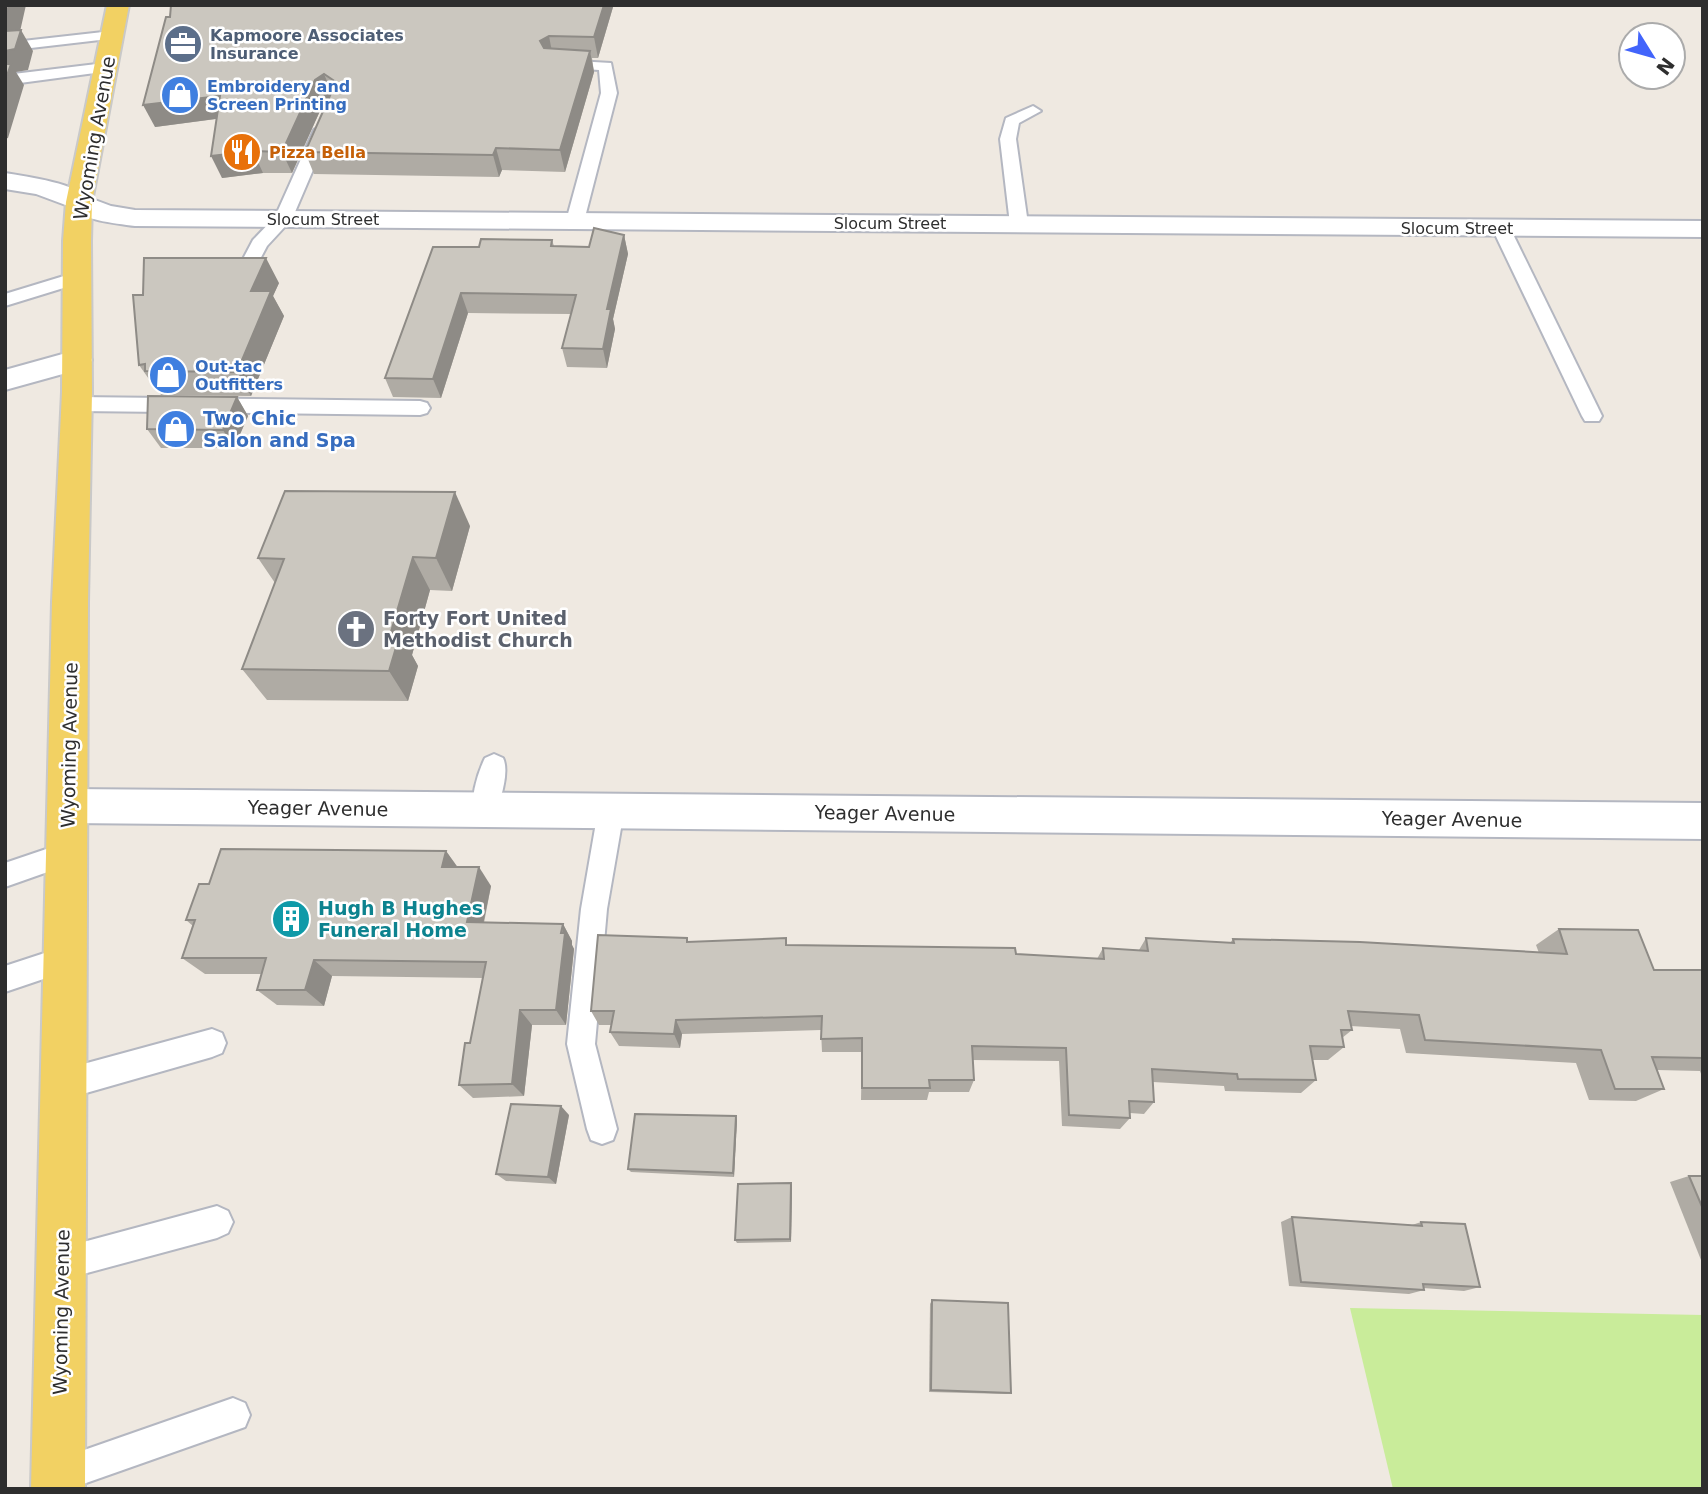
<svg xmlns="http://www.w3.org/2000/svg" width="1708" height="1494" font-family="'DejaVu Sans',sans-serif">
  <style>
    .pitch { fill: #c9ec9a }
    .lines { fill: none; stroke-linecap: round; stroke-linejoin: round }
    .service-casing { stroke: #b4b7c1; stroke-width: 4 }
    .minor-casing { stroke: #b4b7c1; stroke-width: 4 }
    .tertiary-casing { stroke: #b4b7c1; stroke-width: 4 }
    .secondary-casing { stroke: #b4b7c1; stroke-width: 4 }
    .primary-casing { stroke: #c9c9c9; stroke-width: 4 }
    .service { fill: #fff; fill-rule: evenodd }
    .minor { fill: #fff; fill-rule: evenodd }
    .tertiary { fill: #fff; fill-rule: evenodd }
    .secondary { fill: #fff; fill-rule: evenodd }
    .primary { fill: #f2d163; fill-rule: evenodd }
    .wall { fill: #afaba4 }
    .shaded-wall { fill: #8e8b86 }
    .building { fill: #cbc7bf; stroke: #8e8b86; stroke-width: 2 }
    .labels { text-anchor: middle; stroke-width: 5; stroke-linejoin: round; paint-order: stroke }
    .far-service-label { font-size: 16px; font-weight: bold; fill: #4e5e75; stroke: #fff; text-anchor: start }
    .far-shop-label { font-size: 16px; font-weight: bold; fill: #366cbe; stroke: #fff; text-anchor: start }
    .far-food-label { font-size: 16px; font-weight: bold; fill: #c56008; stroke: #fff; text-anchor: start }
    .far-street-label { font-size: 16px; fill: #2e2e2e; stroke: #fff }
    .street-label { font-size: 19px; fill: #2e2e2e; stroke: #fff }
    .shop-label { font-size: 19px; font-weight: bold; fill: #366cbe; stroke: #fff; text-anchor: start }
    .worship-label { font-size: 19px; font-weight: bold; fill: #5b616d; stroke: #fff; text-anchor: start }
    .culture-label { font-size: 19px; font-weight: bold; fill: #0d838f; stroke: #fff; text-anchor: start }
  </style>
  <rect width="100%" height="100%" fill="#efe9e1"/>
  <path class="pitch" d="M1350 1308 1703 1315V1489H1393Z"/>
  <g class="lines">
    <defs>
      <g id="service">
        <path d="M112 31 119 35 117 38 5 51V43Z"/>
        <path d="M559 60 611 63 617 93 584 221 575 226 566 221 601 93 599 70 554 67 552 64 554 61Z"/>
        <path d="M105 63 110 65 113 68 110 71 5 85V75Z"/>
        <path d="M1033 106 1041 111 1019 123 1016 139 1028 224 1019 229 1010 224 1000 139 1006 118Z"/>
        <path d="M322 125 330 130 292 219 267 246 249 280H237L234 276 253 240 275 217 314 130Z"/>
        <path d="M1501 223 1510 228 1602 416 1599 421H1585L1582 416 1492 228Z"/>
        <path d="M77 272 83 274 86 278 83 282 5 306V294Z"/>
        <path d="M77 397 420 401 427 403 430 408 427 413 420 415 77 411 70 409 67 404 70 399Z"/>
        <path d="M494 754 503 758C510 772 500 803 493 818L484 821 475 818C468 803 478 772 485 758Z"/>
        <path d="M611 800 620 803 624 811 607 909 595 1044 617 1129 613 1140 602 1144 591 1140 587 1129 567 1044 581 909 598 811 602 803Z"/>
        <path d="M67 842 76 846 80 854 76 862 5 887V863Z"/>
        <path d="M66 946 76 950 80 959 76 968 5 992V966Z"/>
        <path d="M212 1029 222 1033 226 1043 222 1053 212 1057 65 1099 55 1094 50 1084 55 1074 65 1069Z"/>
        <path d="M217 1206 228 1211 233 1222 228 1233 217 1238 61 1280 50 1275 45 1264 50 1253 61 1248Z"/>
        <path d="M233 1398 245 1403 250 1415 245 1427 69 1489 47 1487 42 1475 47 1463Z"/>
      </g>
      <g id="minor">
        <path d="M77 350 88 353 92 360 88 367 5 390V370Z"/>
        <path d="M68 789 1703 803V839L68 823 54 818 48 806 54 794Z"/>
      </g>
      <path id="tertiary" d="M79 194 111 206 135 210 1703 221V237L135 226C114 223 79 221 66 202L70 196Z"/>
      <path id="secondary" d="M5 173C28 177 79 183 92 202L88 208 79 210 36 194 5 189Z"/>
      <path id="primary" d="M107 5H129L92 202 91 241 92 392 88 602 85 1489H31L52 602 62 392 63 241 66 202Z"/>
    </defs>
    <use href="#service" class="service-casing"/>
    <use href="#minor" class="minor-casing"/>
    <use href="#tertiary" class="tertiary-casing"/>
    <use href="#secondary" class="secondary-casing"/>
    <use href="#primary" class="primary-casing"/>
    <use href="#service" class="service"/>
    <use href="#minor" class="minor"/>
    <use href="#tertiary" class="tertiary"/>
    <use href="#secondary" class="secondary"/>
    <use href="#primary" class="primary"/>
  </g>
  <g class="wall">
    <path d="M171 5H613V7L598 58H592L594 72 565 172 502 170 499 177 314 174 305 152 329 98 324 102 292 173H263L222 178 216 119 155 127Z"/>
    <path d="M624 235 628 254 613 319 615 329 607 368 567 367 562 348 571 314 468 313 441 398 393 397 385 378 479 247 552 240 554 246 589 247Z"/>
    <path d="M279 283 273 296 284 316 251 396 161 395 157 389H156L139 365 143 295Z"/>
    <path d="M237 397 248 416 234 448H161L147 429Z"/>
    <path d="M470 526 452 591 430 590 412 655 418 666 408 701 267 700 242 669 275 583 258 558Z"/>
    <path d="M446 851 457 867 491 886 484 923 563 924 572 941V945L574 949 566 1025H532L524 1096 473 1098 459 1085 470 1043 483 978 332 976 324 1006 277 1005 257 990 261 974H205L182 958 193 926 186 920 209 884Z"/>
    <path d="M1559 929 1654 970H1703V1079L1700 1071 1657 1070 1664 1089 1636 1101 1589 1100 1576 1063 1406 1053 1400 1029 1351 1026 1352 1030 1342 1038 1344 1047 1328 1060H1312L1316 1080 1301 1093 1225 1091 1224 1086 1153 1082 1154 1102 1144 1114 1130 1113V1118L1120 1129 1062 1126 1059 1061 972 1060 974 1080 969 1092H929L927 1100H861L862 1052H822L821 1030 682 1034 680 1048 619 1046 610 1032 612 1025H599L591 1011 687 938 688 942 786 938 787 945 1016 954 1097 959 1103 948 1139 950 1146 938 1230 943 1233 939 1539 953 1536 945Z"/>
    <path d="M569 1115 556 1184 506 1181 496 1174Z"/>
    <path d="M736 1116 737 1120 734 1177 631 1172 628 1169Z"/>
    <path d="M1689 1176H1703V1265L1670 1182Z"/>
    <path d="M792 1186 791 1242 737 1243 735 1240Z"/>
    <path d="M1292 1217 1412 1225 1421 1222 1480 1287 1464 1291 1423 1288 1424 1290 1409 1294 1289 1286 1281 1222Z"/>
    <path d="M932 1300 1011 1393 1006 1394 929 1392 930 1304Z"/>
  </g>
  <g class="shaded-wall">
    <path d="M9 5H26L19 36 21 30 33 51 28 70 16 72 24 85 8 138 5 139V18Z"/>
    <path d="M604 5H613V7L598 58 594 37Z"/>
    <path d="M549 36 553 57 545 63 540 41Z"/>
    <path d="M590 51 594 72 565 172 560 150Z"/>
    <path d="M324 74 333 96 324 102 292 173 282 152 315 80Z"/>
    <path d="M220 96 230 117 155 127 143 105Z"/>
    <path d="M496 148 502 170 499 177 493 155Z"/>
    <path d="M253 151 263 173 222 178 211 156Z"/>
    <path d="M624 235 628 254 613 319 615 329 607 368 603 349 607 309Z"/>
    <path d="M266 258 279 283 273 296 284 316 251 396 237 372 251 291Z"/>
    <path d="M461 293 468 313 441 398 433 379Z"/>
    <path d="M237 397 248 416 234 448 223 430Z"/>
    <path d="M455 492 470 526 452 591 436 558Z"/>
    <path d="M413 557 430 590 412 655 418 666 408 701 389 671 390 635Z"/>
    <path d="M446 851 459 869 442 867Z"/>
    <path d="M479 867 491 886 480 939 467 922Z"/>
    <path d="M563 924 572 941V945L574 949 566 1025 556 1010Z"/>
    <path d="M314 960 332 976 324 1006 305 990Z"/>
    <path d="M520 1010 532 1025 524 1096 512 1084Z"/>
    <path d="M676 1020 682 1034 680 1048 674 1034Z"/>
    <path d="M561 1106 569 1115 556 1184 548 1177Z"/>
    <path d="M736 1116 737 1120 734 1177 733 1173Z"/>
    <path d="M791 1183 792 1186 791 1242 790 1239Z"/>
  </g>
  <g class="building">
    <path d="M5 5H9L5 18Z"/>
    <path d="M171 5H604L594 37 549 36 540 41 544 48 590 51 560 150 496 148 493 155 305 152 336 82 324 74 315 80 282 152 253 151 211 156 220 96 143 105 166 17H170Z"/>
    <path d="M21 30 15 49 5 51V31Z"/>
    <path d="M5 64H11L5 81Z"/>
    <path d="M594 228 624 235 607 309H611L603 349 562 348 576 295 461 293 433 379 385 378 433 247H479L481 239 552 240 551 246 589 247Z"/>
    <path d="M144 258H266L251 291H271L237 372 145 371V364L139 365 133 295H143Z"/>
    <path d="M148 396 237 397 223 430 147 429Z"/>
    <path d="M285 491 455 492 436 558 413 557 390 635 400 634 389 671 242 669 284 559 258 558Z"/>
    <path d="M221 849 446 851 442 867H479L467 922 563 924 561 933H565L556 1010H520L512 1084 459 1085 465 1043H470L486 962 314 960 305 990H257L266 958H182L195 920H186L199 884H209Z"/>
    <path d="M1559 929 1638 930 1654 970H1703V1058L1652 1057 1664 1089H1615L1601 1050 1425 1040 1419 1015 1348 1011 1352 1030H1341L1344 1047 1310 1046 1316 1080 1238 1079 1237 1074 1152 1069 1154 1102 1129 1101 1130 1118 1069 1115 1066 1048 972 1046 974 1080H929L930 1088H862V1038L821 1039 822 1016 676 1020 674 1034 610 1032 614 1011H591L598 935 687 938V942L786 938V945L1015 948 1016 954 1104 959 1103 948 1148 951 1146 938 1234 943 1233 939 1360 942 1567 954Z"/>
    <path d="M511 1104 561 1106 548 1177 496 1174Z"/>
    <path d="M635 1114 736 1116 733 1173 628 1169Z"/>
    <path d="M1689 1176H1703V1209Z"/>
    <path d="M791 1183 790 1239 735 1240 738 1184Z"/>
    <path d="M1292 1217 1422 1226 1421 1222 1465 1224 1480 1287 1423 1284 1424 1290 1301 1282Z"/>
    <path d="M932 1300 1008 1303 1011 1393 931 1390Z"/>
  </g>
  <defs>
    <symbol id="office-disc" viewBox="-11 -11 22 22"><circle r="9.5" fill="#5c6f8a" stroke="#fff"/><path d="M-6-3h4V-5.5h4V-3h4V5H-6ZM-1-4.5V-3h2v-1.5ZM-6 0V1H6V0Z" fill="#fff"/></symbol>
    <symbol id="shop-disc" viewBox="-11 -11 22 22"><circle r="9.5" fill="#3f7fe0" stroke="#fff"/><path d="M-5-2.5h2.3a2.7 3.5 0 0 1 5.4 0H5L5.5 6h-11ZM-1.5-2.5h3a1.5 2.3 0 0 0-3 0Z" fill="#fff"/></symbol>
    <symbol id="restaurant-disc" viewBox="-11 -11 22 22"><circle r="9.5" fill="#e8710a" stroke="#fff"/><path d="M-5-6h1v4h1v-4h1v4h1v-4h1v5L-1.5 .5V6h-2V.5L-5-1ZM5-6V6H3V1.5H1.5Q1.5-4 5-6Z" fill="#fff"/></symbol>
    <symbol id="church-disc" viewBox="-11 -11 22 22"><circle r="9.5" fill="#6b7280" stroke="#fff"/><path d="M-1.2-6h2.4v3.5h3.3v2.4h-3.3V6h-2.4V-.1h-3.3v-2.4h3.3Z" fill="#fff"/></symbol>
    <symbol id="building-disc" viewBox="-11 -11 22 22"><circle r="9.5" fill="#0f9aa8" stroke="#fff"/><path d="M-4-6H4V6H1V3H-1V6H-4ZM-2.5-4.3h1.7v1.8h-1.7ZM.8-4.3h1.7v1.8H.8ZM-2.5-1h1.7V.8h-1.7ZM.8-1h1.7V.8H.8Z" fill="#fff"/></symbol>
  </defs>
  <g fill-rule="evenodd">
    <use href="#office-disc" x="161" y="22" width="44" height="44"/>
    <use href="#shop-disc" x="158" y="73" width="44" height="44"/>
    <use href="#restaurant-disc" x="220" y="130" width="44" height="44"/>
    <use href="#shop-disc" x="146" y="353" width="44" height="44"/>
    <use href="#shop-disc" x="154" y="407" width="44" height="44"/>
    <use href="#church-disc" x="334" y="607" width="44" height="44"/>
    <use href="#building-disc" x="269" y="897" width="44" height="44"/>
  </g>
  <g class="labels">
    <g class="far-service-label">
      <text x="210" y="41">Kapmoore Associates<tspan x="210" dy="18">Insurance</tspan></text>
    </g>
    <g class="far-shop-label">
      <text x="207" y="92">Embroidery and<tspan x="207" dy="18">Screen Printing</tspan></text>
      <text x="195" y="372">Out-tac<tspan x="195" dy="18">Outfitters</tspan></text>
    </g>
    <g class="far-food-label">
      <text x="269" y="158">Pizza Bella</text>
    </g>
    <g class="far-street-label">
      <text x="323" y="225">Slocum Street</text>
      <text x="890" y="229">Slocum Street</text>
      <text x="1457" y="234">Slocum Street</text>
    </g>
    <g class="street-label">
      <text transform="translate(94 138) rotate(-80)" y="7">Wyoming Avenue</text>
      <text transform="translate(69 745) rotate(-89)" y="7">Wyoming Avenue</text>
      <text transform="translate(318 808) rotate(1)" y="7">Yeager Avenue</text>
      <text transform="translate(885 813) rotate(1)" y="7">Yeager Avenue</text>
      <text transform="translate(1452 819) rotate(1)" y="7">Yeager Avenue</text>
      <text transform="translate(61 1312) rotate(-89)" y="7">Wyoming Avenue</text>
    </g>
    <g class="shop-label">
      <text x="203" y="425">Two Chic<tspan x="203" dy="22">Salon and Spa</tspan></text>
    </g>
    <g class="worship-label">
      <text x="383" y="625">Forty Fort United<tspan x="383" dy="22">Methodist Church</tspan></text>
    </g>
    <g class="culture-label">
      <text x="318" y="915">Hugh B Hughes<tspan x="318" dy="22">Funeral Home</tspan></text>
    </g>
  </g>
  <rect width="1708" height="1494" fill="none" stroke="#2e2e2e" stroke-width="14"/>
  <g transform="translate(1652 56) rotate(127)"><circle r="33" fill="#ffffff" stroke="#ababab" stroke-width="2"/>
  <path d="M0-5L12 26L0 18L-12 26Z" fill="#4264fb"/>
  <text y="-10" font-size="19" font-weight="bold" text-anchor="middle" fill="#2e2e2e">N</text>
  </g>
</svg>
